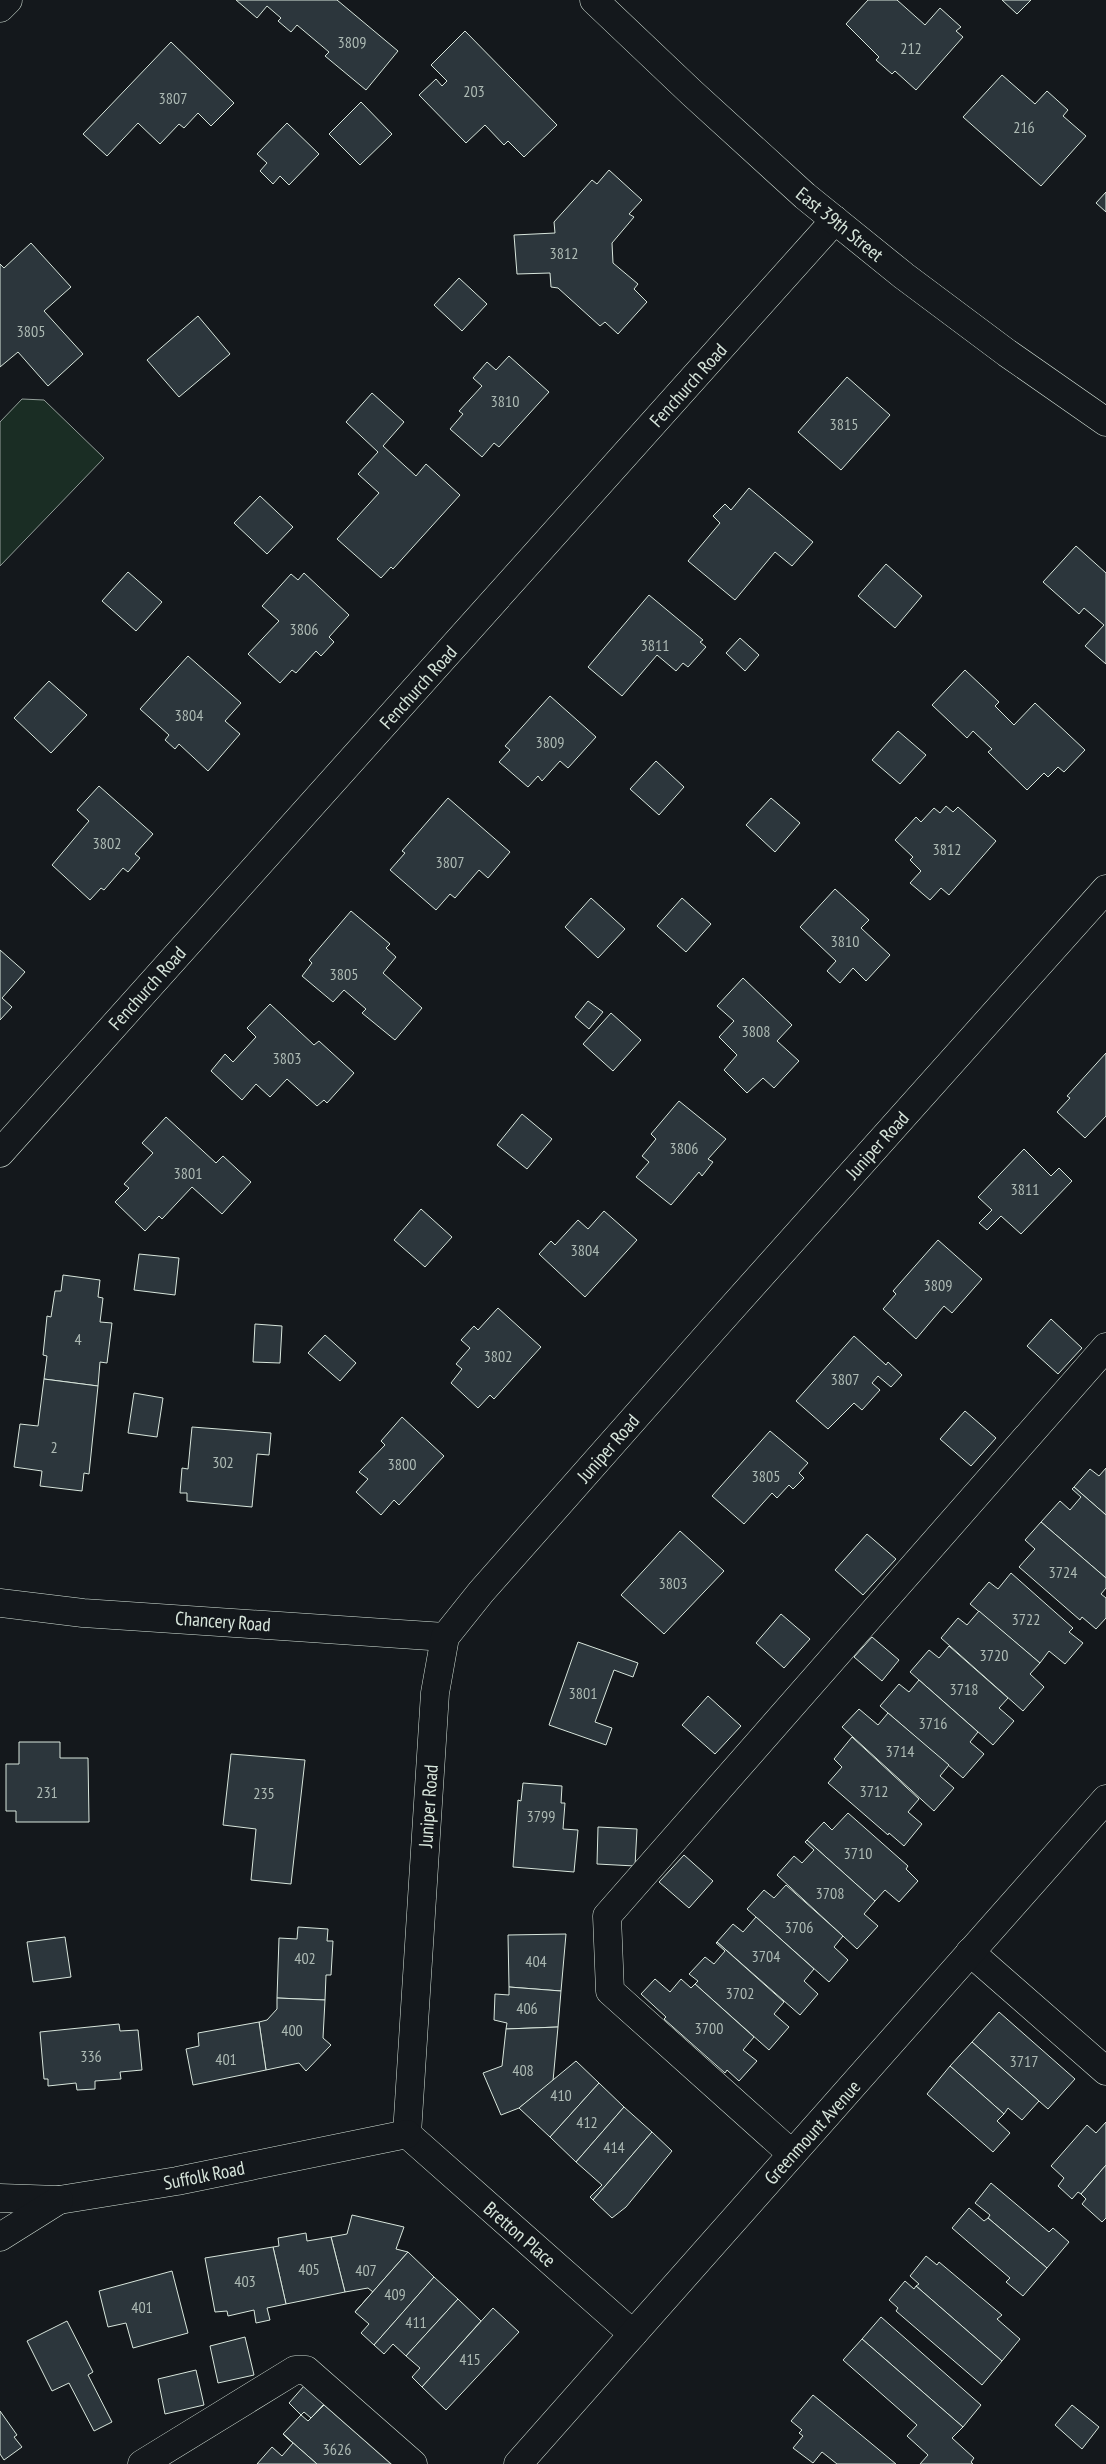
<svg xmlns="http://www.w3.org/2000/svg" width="1106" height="2464" font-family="'PT Sans Narrow',sans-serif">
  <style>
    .green { fill: #1a2d24; stroke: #939e99 }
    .building { fill: #2c363c; stroke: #d8e6dc }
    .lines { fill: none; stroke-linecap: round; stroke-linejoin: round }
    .minor-casing { stroke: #d8e6dc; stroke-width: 29 }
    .major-casing { stroke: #d8e6dc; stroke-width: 29 }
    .minor { stroke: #14181c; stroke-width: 28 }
    .major { stroke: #14181c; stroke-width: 28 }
    .labels { text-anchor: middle; stroke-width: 4; stroke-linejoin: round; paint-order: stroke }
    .number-label { font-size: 16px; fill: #adbab4 }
    .street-label { font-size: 19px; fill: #d8e6dc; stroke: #14181c }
  </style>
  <rect width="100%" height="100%" fill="#14181c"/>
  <path class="green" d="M22 399 44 400 104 458 0 566V422Z"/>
  <g class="building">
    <path d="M236 0H337L398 51 366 90 325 56 329 52 297 25 291 32 278 21 281 18 267 6 257 18Z"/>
    <path d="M868 0H897L925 25 940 8 961 27 956 31 963 37 916 90 895 71 892 74 876 60 879 57 846 24Z"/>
    <path d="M1002 0H1031L1017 14Z"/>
    <path d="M465 31 557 125 524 157 508 141 504 145 485 125 466 143 419 95 436 79 442 86 447 81 431 65Z"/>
    <path d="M171 42 234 103 211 126 198 113 184 128 179 124 160 144 138 123 107 156 83 134Z"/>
    <path d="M1002 75 1035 104 1047 91 1068 110 1063 116 1086 136 1041 186 963 117Z"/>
    <path d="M361 102 392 134 360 165 329 134Z"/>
    <path d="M287 123 319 154 289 185 280 176 273 184 260 171 267 163 257 154Z"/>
    <path d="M609 170 642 200 629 214 634 217 612 243 613 263 638 284 634 289 647 302 618 334 605 322 600 326 558 288 551 287 550 273 517 274 514 235 555 233 554 222 592 180 597 184Z"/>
    <path d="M1106 192V212L1096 203Z"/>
    <path d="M31 243 71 287 44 311 83 354 48 386 18 352 0 367V264L4 268Z"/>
    <path d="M459 278 487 304 462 331 434 305Z"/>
    <path d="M198 316 230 354 179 397 147 360Z"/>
    <path d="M509 356 549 392 499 447 494 443 482 457 450 429 463 414 459 411 482 386 473 378 487 362 496 370Z"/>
    <path d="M847 377 890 415 841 470 798 432Z"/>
    <path d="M372 393 404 422 383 446 416 476 426 464 460 495 393 569 391 567 381 578 337 539 379 493 358 474 378 452 346 422Z"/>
    <path d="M749 488 813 542 792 566 775 552 735 600 688 561 720 523 713 516 725 504 731 510Z"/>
    <path d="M260 496 293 527 267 554 234 523Z"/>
    <path d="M1076 546 1106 573V664L1085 646 1104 625 1084 608 1079 614 1043 582Z"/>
    <path d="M886 564 922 596 895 628 858 596Z"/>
    <path d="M128 572 162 602 136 631 102 601Z"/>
    <path d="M304 573 349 615 329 637 334 642 321 656 316 651 296 673 292 670 280 683 248 654 279 621 262 606 291 574 298 580Z"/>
    <path d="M649 595 703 640 700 642 706 647 688 667 683 663 676 671 657 655 622 696 588 667Z"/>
    <path d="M740 638 759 655 745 671 726 653Z"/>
    <path d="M188 656 241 703 225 721 240 734 208 771 179 744 175 749 165 740 169 735 140 709Z"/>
    <path d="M965 670 999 702 995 706 1014 725 1035 703 1085 750 1064 772 1058 767 1048 777 1044 773 1027 790 988 752 992 749 973 731 967 738 932 705Z"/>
    <path d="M49 681 87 715 51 753 14 718Z"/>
    <path d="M550 696 596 737 568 768 560 761 542 781 538 776 528 787 499 762 510 750 505 746Z"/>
    <path d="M898 731 926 755 900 784 872 760Z"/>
    <path d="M656 761 684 787 659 815 630 789Z"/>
    <path d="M99 786 153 834 135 854 140 858 128 872 123 868 104 890 101 888 90 900 52 865 89 821 77 810Z"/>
    <path d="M448 798 510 852 488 878 479 870 455 898 450 894 436 910 390 870 405 853 402 851Z"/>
    <path d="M771 798 800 823 775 852 746 825Z"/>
    <path d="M946 806 953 812 958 807 996 841 949 895 941 888 930 900 910 883 921 871 910 860 913 857 895 840 916 817 921 822 934 808 940 813Z"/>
    <path d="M835 889 869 920 861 928 890 955 866 981 853 968 840 983 827 971 836 961 800 927Z"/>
    <path d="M591 898 625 929 598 958 565 927Z"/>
    <path d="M682 898 711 924 686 952 657 926Z"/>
    <path d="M351 911 390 944 386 948 396 957 383 973 422 1008 395 1040 362 1013 366 1009 344 990 333 1002 302 976 312 963 309 960Z"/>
    <path d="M0 950 25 972 2 998 12 1007 0 1020Z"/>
    <path d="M743 978 792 1025 777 1041 799 1061 774 1088 763 1078 747 1093 724 1070 737 1055 719 1037 734 1021 717 1006Z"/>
    <path d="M588 1001 603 1012 589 1029 575 1017Z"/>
    <path d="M270 1004 314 1045 319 1041 354 1073 327 1103 324 1100 317 1106 287 1079 270 1097 256 1084 242 1100 211 1071 225 1054 233 1062 256 1037 247 1028Z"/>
    <path d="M611 1013 641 1040 613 1071 583 1044Z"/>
    <path d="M1106 1053V1116L1085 1138 1057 1112 1070 1098 1067 1096Z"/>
    <path d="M679 1101 726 1139 708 1159 713 1162 702 1176 699 1172 671 1205 636 1177 649 1162 642 1156 656 1139 651 1134Z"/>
    <path d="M522 1114 552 1139 527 1169 497 1145Z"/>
    <path d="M166 1117 216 1163 223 1156 251 1182 222 1214 192 1187 162 1219 159 1216 145 1231 115 1202 129 1188 124 1184 153 1153 142 1143Z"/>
    <path d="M1024 1149 1051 1176 1059 1168 1072 1181 1021 1234 1001 1216 987 1230 979 1223 992 1210 978 1197Z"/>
    <path d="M421 1209 452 1237 425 1267 394 1240Z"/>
    <path d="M604 1211 637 1240 585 1297 539 1254 551 1241 555 1245 578 1220 588 1229Z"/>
    <path d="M938 1240 982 1279 952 1313 944 1306 916 1339 883 1309 896 1294 893 1291Z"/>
    <path d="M139 1254 179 1258 175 1295 134 1290Z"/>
    <path d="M63 1275 100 1280 98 1297 103 1298 100 1322 112 1323 107 1363 100 1362 98 1386 44 1379 47 1356 43 1355 47 1316 51 1317 55 1291H61Z"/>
    <path d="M498 1308 541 1347 494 1399 490 1395 478 1408 451 1383 462 1369 456 1364 470 1348 461 1340 474 1326 478 1330Z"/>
    <path d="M1051 1319 1082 1348 1058 1374 1027 1346Z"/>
    <path d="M255 1324 282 1326 280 1363 253 1362Z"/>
    <path d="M325 1335 356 1363 340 1381 308 1353Z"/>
    <path d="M854 1336 886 1365 888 1362 902 1375 891 1387 878 1376 872 1383 880 1390 862 1410 854 1403 828 1429 796 1401Z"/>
    <path d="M44 1379 98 1386 89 1474 84 1473 82 1491 40 1486 42 1471 14 1467 20 1424 38 1426Z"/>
    <path d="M134 1393 163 1398 157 1437 128 1433Z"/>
    <path d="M965 1411 996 1438 971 1466 940 1439Z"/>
    <path d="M402 1417 444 1456 399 1505 394 1500 381 1515 356 1492 368 1479 359 1472 385 1445 381 1441Z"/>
    <path d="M192 1427 271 1433 269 1455 257 1454 252 1507 187 1501V1493H180L182 1468 188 1469Z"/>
    <path d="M770 1431 808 1463 799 1473 804 1478 793 1489 789 1485 777 1498 772 1493 744 1524 712 1496Z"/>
    <path d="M1106 1468V1515L1074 1487 1090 1469 1099 1476Z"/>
    <path d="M1074 1487 1106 1515V1578L1041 1522 1060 1501 1070 1510 1081 1497 1072 1489Z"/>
    <path d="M1041 1522 1106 1578V1588L1101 1594 1106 1598V1618L1096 1629 1082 1617 1080 1620 1019 1567 1035 1549 1025 1540Z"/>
    <path d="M680 1531 724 1571 664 1634 621 1595Z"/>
    <path d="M867 1534 896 1559 863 1595 835 1570Z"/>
    <path d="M1011 1573 1073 1628 1069 1632 1083 1643 1065 1664 1049 1651 1040 1663 970 1604 989 1582 998 1589Z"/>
    <path d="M979 1611 1040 1663 1030 1674 1044 1687 1023 1711 941 1638 958 1618 967 1625Z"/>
    <path d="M781 1614 810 1639 784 1668 756 1643Z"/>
    <path d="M872 1637 899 1660 882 1681 854 1657Z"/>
    <path d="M578 1642 638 1663 633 1677 614 1670 595 1722 612 1728 606 1745 549 1725Z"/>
    <path d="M949 1646 1008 1698 999 1708 1014 1721 993 1745 910 1672 929 1650 939 1658Z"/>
    <path d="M919 1680 978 1732 970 1742 984 1754 963 1778 880 1706 899 1684 909 1692Z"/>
    <path d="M708 1696 741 1726 715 1754 682 1725Z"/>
    <path d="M859 1709 878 1725 888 1713 949 1765 940 1776 954 1788 934 1811 842 1727Z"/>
    <path d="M852 1737 919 1799 908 1812 922 1824 904 1846 889 1833 888 1835 828 1783 842 1767 834 1759Z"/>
    <path d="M19 1742H60V1758H88L89 1822H16V1811H6V1764H19Z"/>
    <path d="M231 1754 305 1760 291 1884 251 1880 256 1829 223 1825Z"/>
    <path d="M523 1783 562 1786 561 1803H565L563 1829 578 1830 574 1872 513 1867 518 1800 521 1801Z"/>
    <path d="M848 1813 908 1866 906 1869 918 1881 899 1902 885 1890 875 1901 807 1840 824 1822 832 1830Z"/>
    <path d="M598 1827 637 1829 635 1866 597 1864Z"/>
    <path d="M807 1840 875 1901 864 1914 878 1926 857 1949 777 1875 794 1856 802 1863 814 1850 805 1842Z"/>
    <path d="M684 1855 713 1881 689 1908 659 1882Z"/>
    <path d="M786 1885 843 1936 834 1947 848 1960 829 1982 747 1909 764 1890 774 1898Z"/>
    <path d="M756 1917 814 1969 804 1981 818 1994 800 2015 717 1942 733 1924 743 1932Z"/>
    <path d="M298 1927 328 1929 327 1941H333L331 1975H326L325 2000 277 1998 279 1938 297 1939Z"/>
    <path d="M566 1934 561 1991 509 1987 508 1935Z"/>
    <path d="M65 1937 71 1977 33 1982 27 1942Z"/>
    <path d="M717 1942 784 2002 774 2014 789 2027 769 2050 695 1984 698 1981 689 1974 705 1957 714 1964 725 1951 716 1943Z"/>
    <path d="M655 1979 670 1992 681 1979 691 1988 695 1984 754 2037 743 2050 757 2061 739 2081 727 2070 725 2073 664 2019 666 2017 641 1994Z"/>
    <path d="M509 1987 561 1991 558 2027 506 2029 507 2023 494 2020 495 1994 509 1995Z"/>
    <path d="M277 1998 325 2000 323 2038 331 2045 306 2071 299 2063 266 2070 259 2022 267 2020 277 2009Z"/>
    <path d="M999 2012 1075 2079 1048 2109 972 2042Z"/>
    <path d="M259 2022 266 2070 193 2085 186 2049 199 2046 198 2033Z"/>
    <path d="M119 2024 120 2031 138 2030 142 2070 120 2072 121 2079 95 2081V2089L77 2090 76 2083 48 2086V2079H44L40 2032Z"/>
    <path d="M558 2027 553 2081 519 2108 501 2115 483 2073 502 2066 506 2029Z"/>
    <path d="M972 2042 1039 2101 1022 2120 1008 2108 1004 2114 950 2066Z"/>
    <path d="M576 2061 599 2083 550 2137 519 2108Z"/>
    <path d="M950 2066 1004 2114 997 2121 1010 2133 993 2152 927 2094Z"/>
    <path d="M599 2083 624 2107 576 2162 550 2137Z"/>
    <path d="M624 2107 652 2132 593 2200 590 2197 602 2185 576 2162Z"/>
    <path d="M1106 2122V2165L1081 2194 1078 2192 1072 2199 1058 2186 1064 2178 1051 2166 1087 2125 1096 2133Z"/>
    <path d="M652 2132 672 2151 626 2207 612 2218 593 2200Z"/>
    <path d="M1106 2165V2218L1102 2222 1082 2204 1086 2199 1081 2194Z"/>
    <path d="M991 2183 1049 2232 1053 2228 1069 2242 1047 2268 988 2218 990 2215 975 2203Z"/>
    <path d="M969 2208 984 2221 988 2218 1047 2268 1023 2296 1006 2282 1010 2278 952 2228Z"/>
    <path d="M352 2215 404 2227 396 2249 408 2252 355 2312 373 2292 368 2288 345 2292 331 2237 347 2234Z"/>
    <path d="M306 2233 307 2241 331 2237 345 2292 286 2304 273 2247 279 2246 278 2238Z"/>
    <path d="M273 2247 286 2304 267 2308 270 2320 256 2323 254 2310 228 2316 227 2311 215 2312 205 2258Z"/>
    <path d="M408 2252 434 2277 374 2345 361 2333 369 2324 355 2312Z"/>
    <path d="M926 2256 937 2265 939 2262 1002 2315 997 2319 1020 2339 1002 2361 916 2286 919 2284 910 2276Z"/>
    <path d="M172 2271 188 2333 133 2348 126 2323 108 2327 99 2291Z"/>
    <path d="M434 2277 458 2299 406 2356 393 2344 384 2354 374 2345Z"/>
    <path d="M905 2281 914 2289 916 2286 1002 2361 982 2385 896 2311 898 2308 889 2300Z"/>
    <path d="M458 2299 481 2321 422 2387 412 2377 420 2368 406 2356Z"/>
    <path d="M493 2308 519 2332 446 2410 422 2387Z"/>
    <path d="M881 2317 981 2405 963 2427 862 2339Z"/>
    <path d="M67 2321 93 2372 88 2375 112 2422 94 2431 69 2383 52 2391 27 2341Z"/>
    <path d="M245 2337 254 2375 218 2383 210 2346Z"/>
    <path d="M862 2339 963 2427 952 2438 974 2458 971 2462 973 2464H920L928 2455 907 2436 917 2425 843 2360Z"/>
    <path d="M196 2370 204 2405 165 2414 158 2379Z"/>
    <path d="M304 2386 324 2404 311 2418 304 2412 301 2415 289 2403Z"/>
    <path d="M813 2395 896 2464H837L822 2452 813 2463 793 2448 803 2436 799 2433 802 2430 791 2421Z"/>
    <path d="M324 2405 391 2464H317L283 2434 301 2415 308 2421Z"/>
    <path d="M1072 2405 1099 2427 1082 2449 1055 2425Z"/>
    <path d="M0 2411 17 2435 14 2437 22 2447 4 2460 0 2454Z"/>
    <path d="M283 2434 317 2464H257L272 2447 282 2456 293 2443Z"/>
  </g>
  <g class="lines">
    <defs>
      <g id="minor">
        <path d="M0 8 8 0"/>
        <path d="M0 1153 835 220"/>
        <path d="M0 1603 83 1613 445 1637"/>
        <path d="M970 1952 1106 2071"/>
        <path d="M407 2134 435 1693 445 1637 481 1592 714 1328 1106 889"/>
        <path d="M407 2134 633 2334"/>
        <path d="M792 2154 610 1991 607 1916 1106 1347"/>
        <path d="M0 2198 59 2200 177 2181 407 2134"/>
        <path d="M0 2237 59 2200"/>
        <path d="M142 2464 295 2370H306L413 2464"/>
      </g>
      <g id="major">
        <path d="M594 0 692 93 805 196 904 276 1007 353 1106 422"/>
        <path d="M518 2464 1106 1799"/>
      </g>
    </defs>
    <use href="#minor" class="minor-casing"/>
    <use href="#major" class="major-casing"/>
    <use href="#minor" class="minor"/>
    <use href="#major" class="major"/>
  </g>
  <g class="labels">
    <g class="number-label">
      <text x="352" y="48">3809</text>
      <text x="911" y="54">212</text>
      <text x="474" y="97">203</text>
      <text x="173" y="104">3807</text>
      <text x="1024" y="133">216</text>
      <text x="564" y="259">3812</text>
      <text x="31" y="337">3805</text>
      <text x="505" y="407">3810</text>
      <text x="844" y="430">3815</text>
      <text x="304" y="635">3806</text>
      <text x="655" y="651">3811</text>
      <text x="189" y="721">3804</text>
      <text x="550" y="748">3809</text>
      <text x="107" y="849">3802</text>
      <text x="947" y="855">3812</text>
      <text x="450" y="868">3807</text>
      <text x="845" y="947">3810</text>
      <text x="344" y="980">3805</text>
      <text x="756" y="1037">3808</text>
      <text x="287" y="1064">3803</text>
      <text x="684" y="1154">3806</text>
      <text x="188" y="1179">3801</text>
      <text x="1025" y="1195">3811</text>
      <text x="585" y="1256">3804</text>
      <text x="938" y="1291">3809</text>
      <text x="78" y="1345">4</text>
      <text x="498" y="1362">3802</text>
      <text x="845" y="1385">3807</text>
      <text x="54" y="1453">2</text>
      <text x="223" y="1468">302</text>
      <text x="402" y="1470">3800</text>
      <text x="766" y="1482">3805</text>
      <text x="1063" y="1578">3724</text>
      <text x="673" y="1589">3803</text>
      <text x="1026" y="1625">3722</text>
      <text x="994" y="1661">3720</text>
      <text x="964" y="1695">3718</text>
      <text x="583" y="1699">3801</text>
      <text x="933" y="1729">3716</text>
      <text x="900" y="1757">3714</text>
      <text x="874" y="1797">3712</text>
      <text x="47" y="1798">231</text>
      <text x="264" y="1799">235</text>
      <text x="541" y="1822">3799</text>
      <text x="858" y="1859">3710</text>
      <text x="830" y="1899">3708</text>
      <text x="799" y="1933">3706</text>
      <text x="766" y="1962">3704</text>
      <text x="305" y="1964">402</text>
      <text x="536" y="1967">404</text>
      <text x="740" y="1999">3702</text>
      <text x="527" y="2014">406</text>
      <text x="709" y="2034">3700</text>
      <text x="292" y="2036">400</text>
      <text x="91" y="2062">336</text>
      <text x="226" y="2065">401</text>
      <text x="1024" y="2067">3717</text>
      <text x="523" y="2076">408</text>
      <text x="561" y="2101">410</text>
      <text x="587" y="2128">412</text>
      <text x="614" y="2153">414</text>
      <text x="309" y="2275">405</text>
      <text x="366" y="2276">407</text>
      <text x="245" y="2287">403</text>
      <text x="395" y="2300">409</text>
      <text x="142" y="2313">401</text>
      <text x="416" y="2328">411</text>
      <text x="470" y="2365">415</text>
      <text x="337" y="2455">3626</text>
    </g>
    <g class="street-label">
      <text transform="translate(840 224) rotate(39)" y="7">East 39th Street</text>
      <text transform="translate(688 385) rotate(-48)" y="7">Fenchurch Road</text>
      <text transform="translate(418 687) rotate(-48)" y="7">Fenchurch Road</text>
      <text transform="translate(147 988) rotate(-48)" y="7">Fenchurch Road</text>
      <text transform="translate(877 1145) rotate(-48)" y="7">Juniper Road</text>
      <text transform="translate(608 1448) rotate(-49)" y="7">Juniper Road</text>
      <text transform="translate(223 1621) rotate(4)" y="7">Chancery Road</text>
      <text transform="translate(428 1806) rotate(-86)" y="7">Juniper Road</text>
      <text transform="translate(812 2132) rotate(-48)" y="7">Greenmount Avenue</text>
      <text transform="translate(204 2175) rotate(-11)" y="7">Suffolk Road</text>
      <text transform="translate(520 2234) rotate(41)" y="7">Bretton Place</text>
    </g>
  </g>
</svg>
